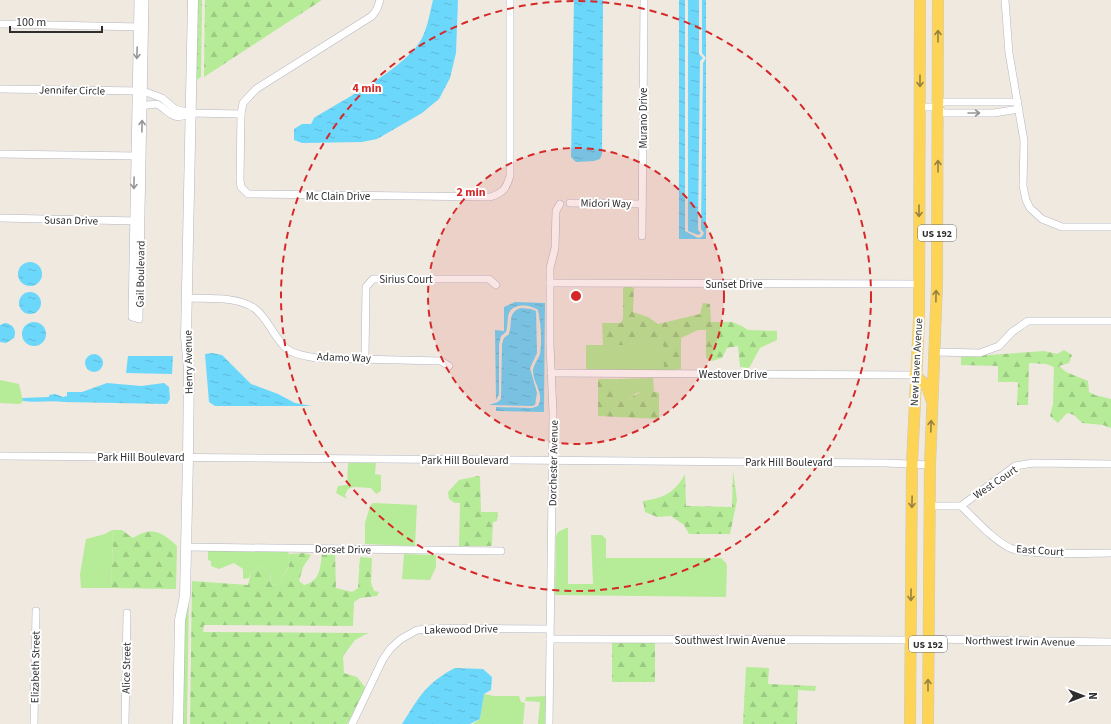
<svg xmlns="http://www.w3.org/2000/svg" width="1111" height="724" font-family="'Source Sans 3',sans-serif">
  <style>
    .grass { fill: #b6eb98 }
    .forest { fill: url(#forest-firs) }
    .wetland { fill: url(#wetland-marsh) }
    .water { fill: url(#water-ripples) }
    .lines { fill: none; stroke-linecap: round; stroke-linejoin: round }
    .street-casing { stroke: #b4b6c2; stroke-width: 8 }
    .secondary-casing { stroke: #b4b6c2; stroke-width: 11 }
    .primary-casing { stroke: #c9c9c9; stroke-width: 12 }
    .street { stroke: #fff; stroke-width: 7 }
    .secondary { stroke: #fff; stroke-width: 10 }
    .primary { stroke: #fed457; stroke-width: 11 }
    .oneway { stroke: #968142 }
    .oneway2 { stroke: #969696 }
    .ring { fill: none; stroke: #d62828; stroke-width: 2; stroke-dasharray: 7 5 }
    .labels { text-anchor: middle; stroke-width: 4; stroke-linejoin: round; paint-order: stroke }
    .shield { fill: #fff; stroke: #6d6d6d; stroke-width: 1 }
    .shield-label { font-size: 10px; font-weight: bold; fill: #2e2e2e }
    .street-label { font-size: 11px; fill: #2e2e2e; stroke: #fff }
    .centre { fill: #d62828; stroke: #fff; stroke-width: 2 }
    .ring-label { font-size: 12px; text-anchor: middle; font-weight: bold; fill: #d62828; stroke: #fff; stroke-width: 4; stroke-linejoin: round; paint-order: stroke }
  </style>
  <defs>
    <pattern id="forest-firs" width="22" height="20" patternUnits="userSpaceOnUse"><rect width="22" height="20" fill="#b6eb98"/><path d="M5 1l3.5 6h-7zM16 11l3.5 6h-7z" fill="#9dca83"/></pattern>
    <pattern id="wetland-marsh" width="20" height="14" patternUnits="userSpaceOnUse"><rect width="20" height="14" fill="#b6eb98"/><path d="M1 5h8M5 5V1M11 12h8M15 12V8" fill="none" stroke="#9dca83"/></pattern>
    <pattern id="water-ripples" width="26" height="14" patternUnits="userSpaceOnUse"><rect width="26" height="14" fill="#6bd7fa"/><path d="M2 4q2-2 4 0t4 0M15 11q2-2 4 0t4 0" fill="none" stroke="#5db9d7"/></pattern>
  </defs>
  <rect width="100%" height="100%" fill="#f0e9e0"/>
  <g class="grass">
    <path d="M633 337H664V371L586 372V345H630Z"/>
    <path d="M653 378 654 391 636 393 627 401H613L617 379Z"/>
    <path d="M0 380 19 384 23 401 20 404 0 403Z"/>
    <path d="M376 462 375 474 381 475V491L376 494 371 488 354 487 348 489 345 495 347 499 336 493 338 486 347 485 348 463Z"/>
    <path d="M373 503 417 505 415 546 365 544V523L370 506Z"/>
    <path d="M566 528H568V584H593L591 535H602L606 539V558H721L726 563 727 566 726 597 555 595 556 536 558 532Z"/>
    <path d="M112 530 113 544 111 588H81L80 574 86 539 105 534Z"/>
    <path d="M208 550H287L289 554 288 558 289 565 279 584 271 585 270 571 261 567 251 572 249 578 243 579V569L234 563 219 569 211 566V561L208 560Z"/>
    <path d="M404 554 436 555V567L430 580 402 579Z"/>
    <path d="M484 694 494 696H519L521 702 525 703 523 724H473L480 719Z"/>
    <path d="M547 696 546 724H538L540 702 525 701 526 697Z"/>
  </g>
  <g class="forest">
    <path d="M205 0H322L204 77Z"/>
    <path d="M627 286 634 288 633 312 648 317 658 324 700 314 703 303 710 304 711 322H732L742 326 748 330 777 331V340L760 348 749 368 740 367 738 346 727 348 722 358 712 361 706 358V330H698L681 338V369L664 371 663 337H633L630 345H603L602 323H621L623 318V288Z"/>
    <path d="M1064 350 1072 355 1069 363 1059 366 1066 372 1088 381 1089 392 1095 395 1111 399V428L1103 425 1082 423 1074 415 1067 413 1058 423 1050 416 1053 404 1054 367 1046 364 1029 363 1028 405H1017L1018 382H998V366L961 365V357L1044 351 1057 354Z"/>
    <path d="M598 379H617L614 401H627C636 393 646 388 659 393V419L598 416Z"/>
    <path d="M733 470 737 500 730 534H689L684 525 671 516 657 517 645 512 643 501C663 498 675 493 685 474L686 506 732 507Z"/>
    <path d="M478 476 480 477 481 512H498L497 521 493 522 492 544 491 546H459L460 503H455L449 499 448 492 459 480Z"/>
    <path d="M112 530H122L133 538C152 526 162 532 177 546L176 589 111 588 113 544Z"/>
    <path d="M304 553 311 555 303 567 299 581 304 585C320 581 320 569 322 554H335L336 588 352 592 358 588 360 557 372 558 371 583 374 591 379 592 377 596 360 598 354 602 353 626 204 625 203 632 368 633 355 640 343 656 344 673 357 677 365 687 360 702 347 724H190L192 581 248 585 251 572 261 567 270 571 271 585 279 584 289 566 288 558 289 554Z"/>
    <path d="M189 591 187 724H182L184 620Z"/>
    <rect x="612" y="642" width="43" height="40"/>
    <path d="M746 667 769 668 768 684 816 686 815 691 798 690 797 724H743Z"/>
  </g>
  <path class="wetland" d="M196 0H202L201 77 195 81Z"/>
  <g class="water">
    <path d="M433 0H458L456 53 450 78 439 99 422 113 377 139 362 142 302 143 294 140V129L302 124H311L314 118C343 100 410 66 423 36 428 25 430 12 433 0Z"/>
    <path d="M574 0H603L602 154 600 159 594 161 576 162 571 157Z"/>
    <path d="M679 0H685V231L698 238 702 237 704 233 701 229 703 63 706 58 702 53V0H706V239H679Z"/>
    <path d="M688 0H699V54L703 58 700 61 698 230 701 233 698 235 688 231Z"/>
    <circle cx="30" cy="274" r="12"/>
    <circle cx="30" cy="303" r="11"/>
    <path d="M515 302 545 303 544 412 496 411V407L532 408 538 406C545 393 533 384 533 371 533 365 538 360 540 354 542 341 541 323 538 310 531 305 514 302 509 313 507 318 508 326 506 332L501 336 499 344V394L496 400 495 330 504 331V307Z"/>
    <path d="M520 308 531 309 536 311 537 353 530 368 537 393 535 405 532 406 489 405 498 402 501 399 502 344 504 338 509 334C513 322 507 314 520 308Z"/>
    <circle cx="34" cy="334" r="12"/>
    <path d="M5 323C13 324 17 330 14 338L6 343 0 342V325Z"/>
    <path d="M212 353 222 355 251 384 278 394 295 403 312 406H215L209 402 205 354Z"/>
    <circle cx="94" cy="363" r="9"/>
    <path d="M128 356H173L172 374 126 373Z"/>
    <path d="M107 383 141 386 164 383 169 387 170 399 167 404 64 402C50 400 36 403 23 401L22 398 49 397V395L55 394 63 397 67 396V392H82Z"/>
    <path d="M455 668 483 669 492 677 491 690 484 694 480 719 470 724H402C419 697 426 683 455 668Z"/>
  </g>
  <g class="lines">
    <defs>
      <g id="street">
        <path d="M138 0 132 317 139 319 145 0"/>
        <path d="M380 0 377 9 372 16 256 89 243 103 241 114 240 180 241 187 248 194 490 197C503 193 506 189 510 176V0"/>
        <path d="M1005 0 1009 53 1024 141 1023 186 1026 200 1030 208 1042 219 1062 227H1111"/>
        <path d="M0 24 142 27"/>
        <path d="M0 89 143 91 162 98 175 109 190 113 241 114"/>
        <path d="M138 106 157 104C171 112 172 122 190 113"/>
        <path d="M920 107H938L941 103 945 102H1018"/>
        <path d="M938 107 943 113H994L1019 109"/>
        <path d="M0 154 138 156"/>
        <path d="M570 203 642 204"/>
        <path d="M0 218 137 221"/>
        <path d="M642 236 644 0"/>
        <path d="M550 283 919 284"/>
        <path d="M187 298C208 299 236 296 254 308 269 319 273 337 287 349 294 355 307 356 316 358L441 361 449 366"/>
        <path d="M935 352 980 353 999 346 1012 332 1028 321H1111"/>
        <path d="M365 358 366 287 373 279H489L496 285"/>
        <path d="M551 373 915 375"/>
        <path d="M0 456 886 463 930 465"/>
        <path d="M929 506H961L1015 466 1033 463 1111 464"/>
        <path d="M961 506C976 520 992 539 1010 548 1030 556 1087 553 1111 553"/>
        <path d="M186 547 501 551"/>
        <path d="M550 639 911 640"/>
        <path d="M929 639 1111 642"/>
        <path d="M34 724 36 611"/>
        <path d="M125 724 127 613"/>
        <path d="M352 724 383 659 391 648 401 639 417 630 439 628 549 629"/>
        <path d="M549 724 553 413 550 345V268L555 248 556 211 560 204"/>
      </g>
      <path id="secondary" d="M178 724 180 620 185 596 188 458 189 369 186 337 193 0"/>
      <g id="primary">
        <path d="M915 375 927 386 931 399"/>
        <path d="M910 724 912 463 919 319 920 0"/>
        <path d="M928 724 930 465 937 284 938 0"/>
      </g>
    </defs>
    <use href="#street" class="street-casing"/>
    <use href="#secondary" class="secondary-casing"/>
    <use href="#primary" class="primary-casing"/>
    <use href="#street" class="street"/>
    <use href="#secondary" class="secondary"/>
    <use href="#primary" class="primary"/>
  </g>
  <defs><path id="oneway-shaft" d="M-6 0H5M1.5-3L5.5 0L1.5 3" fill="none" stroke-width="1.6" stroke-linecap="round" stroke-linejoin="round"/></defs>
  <g class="oneway">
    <use href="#oneway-shaft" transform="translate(938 36) rotate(-90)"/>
    <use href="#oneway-shaft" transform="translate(920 81) rotate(90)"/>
    <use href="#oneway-shaft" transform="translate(938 166) rotate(-90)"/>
    <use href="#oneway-shaft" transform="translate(919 211) rotate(90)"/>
    <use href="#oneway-shaft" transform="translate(936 296) rotate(-89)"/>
    <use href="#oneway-shaft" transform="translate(931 426) rotate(-88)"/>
    <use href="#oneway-shaft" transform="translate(912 502) rotate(91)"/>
    <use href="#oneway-shaft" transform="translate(911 595) rotate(91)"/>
    <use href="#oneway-shaft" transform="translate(928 685) rotate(-90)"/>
  </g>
  <g class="oneway2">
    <use href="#oneway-shaft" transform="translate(137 53) rotate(92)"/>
    <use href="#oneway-shaft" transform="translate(974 113)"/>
    <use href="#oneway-shaft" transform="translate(142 126) rotate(-89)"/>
    <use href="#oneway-shaft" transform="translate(134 183) rotate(91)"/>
  </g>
  <circle cx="576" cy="296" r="148" fill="#d62828" fill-opacity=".12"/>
  <g class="ring">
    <circle cx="576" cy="296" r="148"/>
    <circle cx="576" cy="296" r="295"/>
  </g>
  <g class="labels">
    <g class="shield">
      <rect x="918" y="225" width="38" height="16" rx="3"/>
      <rect x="909" y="636" width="38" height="16" rx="3"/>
    </g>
    <g class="shield-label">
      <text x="937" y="237">US 192</text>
      <text x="928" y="648">US 192</text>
    </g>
    <g class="street-label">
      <text transform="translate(72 90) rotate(1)" y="4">Jennifer Circle</text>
      <text transform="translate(643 118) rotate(-90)" y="4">Murano Drive</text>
      <text x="338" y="200">Mc Clain Drive</text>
      <text transform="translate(606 203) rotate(1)" y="4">Midori Way</text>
      <text transform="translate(71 220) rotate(1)" y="4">Susan Drive</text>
      <text transform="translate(140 274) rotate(-89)" y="4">Gail Boulevard</text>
      <text x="406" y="283">Sirius Court</text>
      <text x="734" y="288">Sunset Drive</text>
      <text transform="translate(344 357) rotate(2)" y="4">Adamo Way</text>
      <text transform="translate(188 362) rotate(-91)" y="4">Henry Avenue</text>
      <text transform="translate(916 362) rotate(-87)" y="4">New Haven Avenue</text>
      <text x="733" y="378">Westover Drive</text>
      <text x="141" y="461">Park Hill Boulevard</text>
      <text x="465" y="464">Park Hill Boulevard</text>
      <text x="789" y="466">Park Hill Boulevard</text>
      <text transform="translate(553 463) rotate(-89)" y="4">Dorchester Avenue</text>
      <text transform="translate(995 482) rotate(-34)" y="4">West Court</text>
      <text transform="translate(343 549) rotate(1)" y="4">Dorset Drive</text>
      <text transform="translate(1040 550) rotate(4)" y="4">East Court</text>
      <text transform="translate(461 629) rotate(-1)" y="4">Lakewood Drive</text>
      <text x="730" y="644">Southwest Irwin Avenue</text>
      <text transform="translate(1020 641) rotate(1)" y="4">Northwest Irwin Avenue</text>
      <text transform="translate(35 667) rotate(-89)" y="4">Elizabeth Street</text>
      <text transform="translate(126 668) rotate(-89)" y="4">Alice Street</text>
    </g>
  </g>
  <circle cx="576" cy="296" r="6" class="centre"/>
  <g class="ring-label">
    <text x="367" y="92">4 min</text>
    <text x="471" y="196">2 min</text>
  </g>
  <g transform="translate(1083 696) rotate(90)" stroke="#ffffff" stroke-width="3" paint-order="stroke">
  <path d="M0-3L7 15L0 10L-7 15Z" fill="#2e2e2e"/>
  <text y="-6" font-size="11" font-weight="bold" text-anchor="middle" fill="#2e2e2e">N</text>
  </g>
  <path d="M10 26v6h92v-6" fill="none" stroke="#2e2e2e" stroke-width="2"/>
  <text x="16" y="26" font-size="12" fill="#2e2e2e" stroke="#ffffff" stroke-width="3" paint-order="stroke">100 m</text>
</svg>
